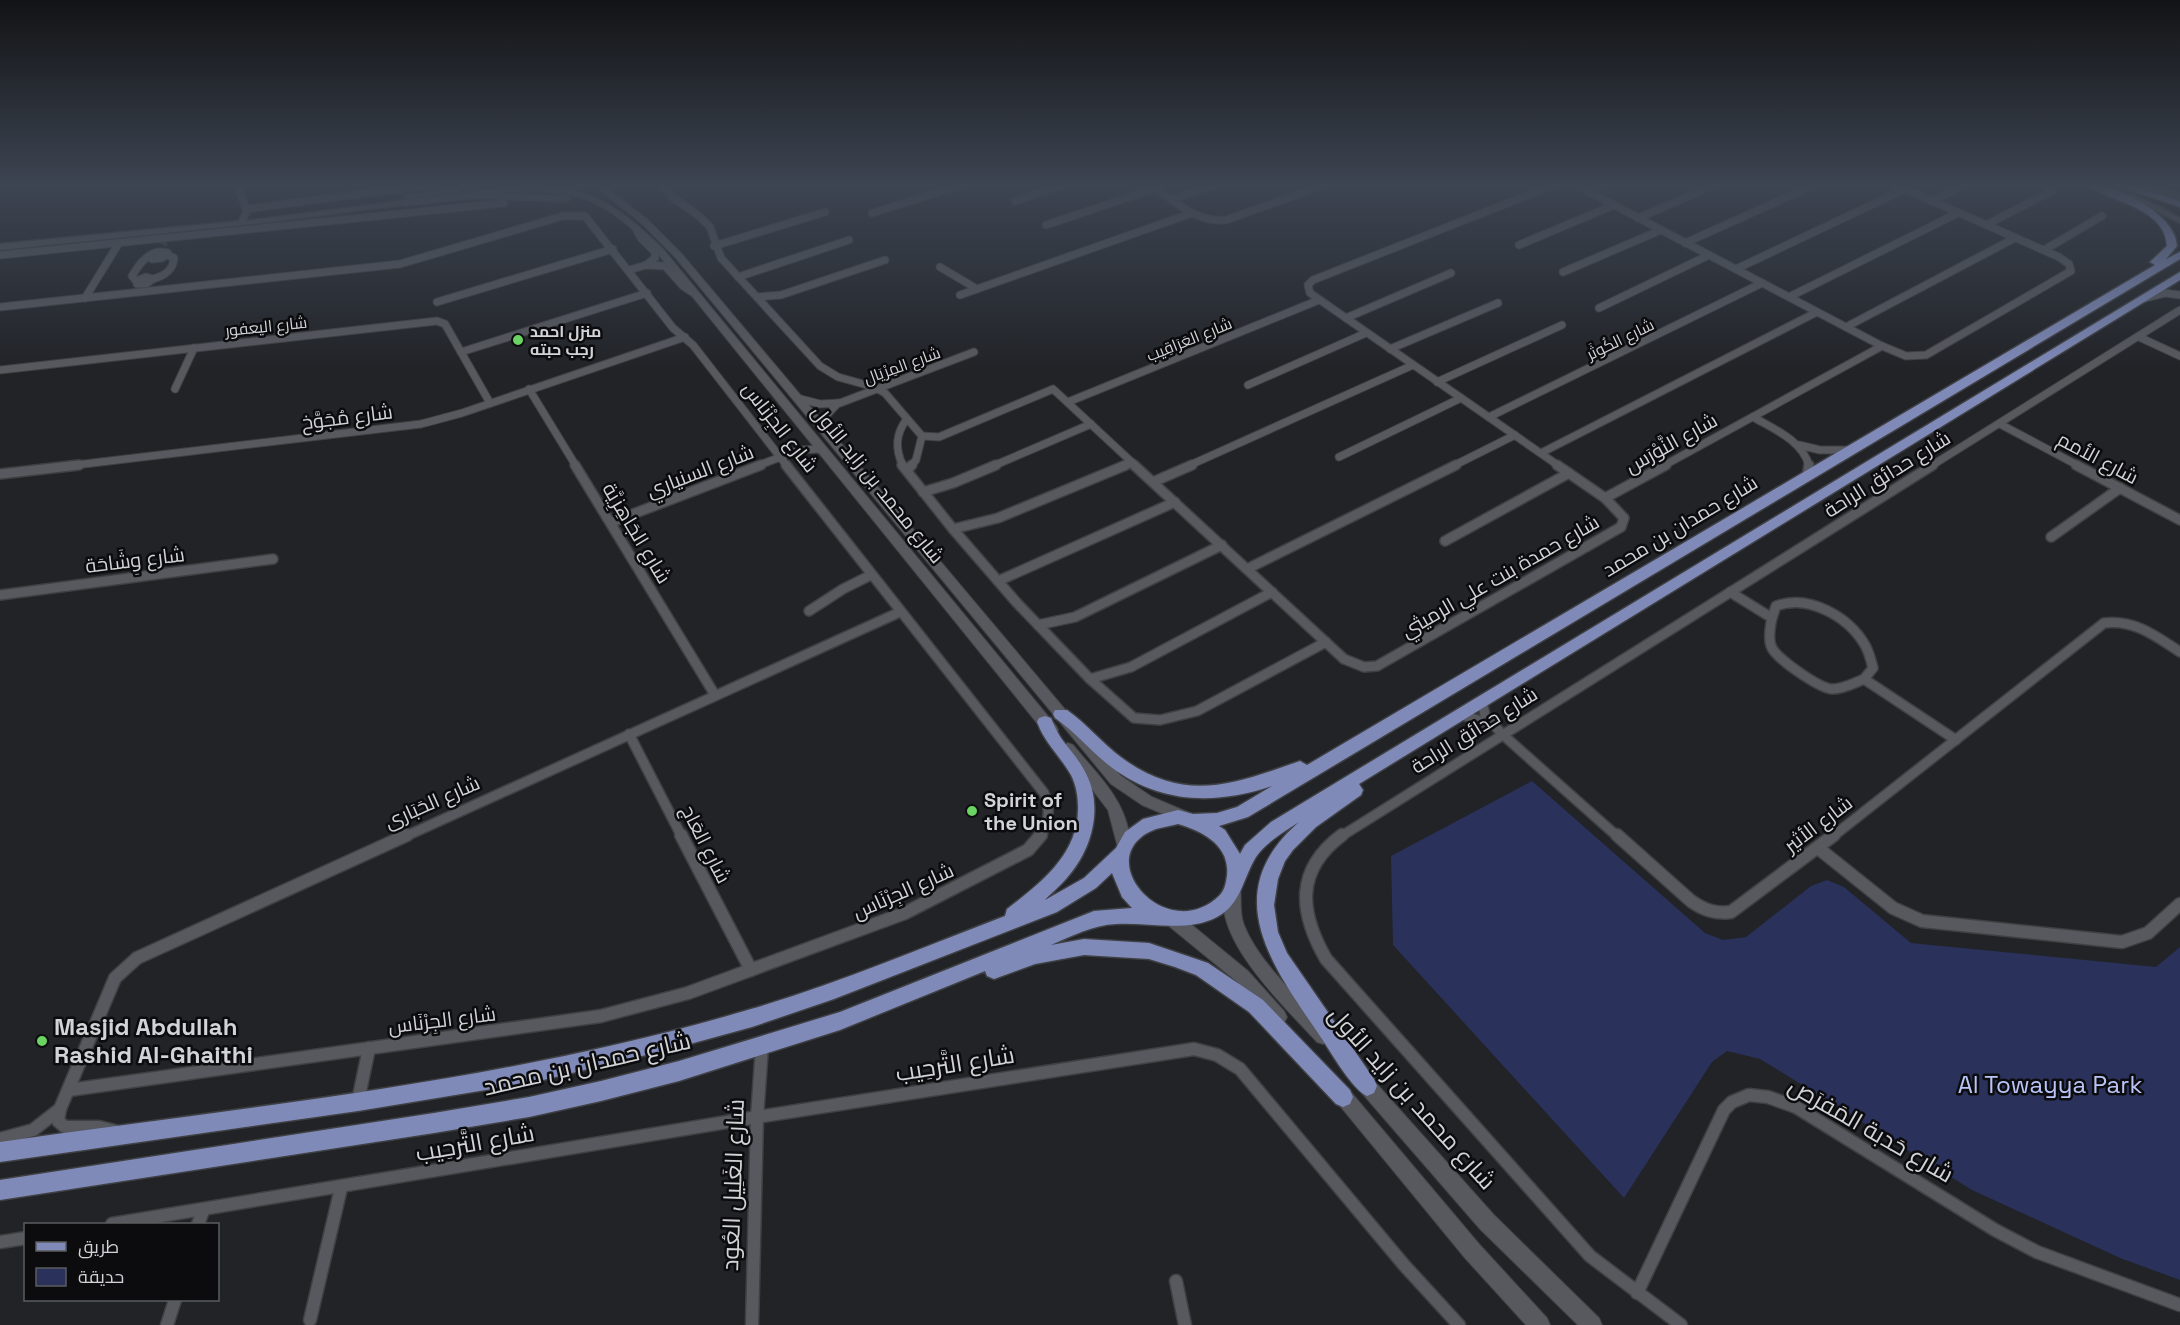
<svg xmlns="http://www.w3.org/2000/svg" width="2180" height="1325" font-family="'Space Grotesk',Cairo,sans-serif">
  <style>
    .green { fill: #2a315a }
    .lines { fill: none; stroke-linecap: round; stroke-linejoin: round }
    .minor-tunnel { stroke: #3c3d41; stroke-width: 7; stroke-dasharray: 7 3; stroke-linecap: butt }
    .minor-far2-casing { stroke: #3f4043; stroke-width: 9 }
    .minor-far1-casing { stroke: #3f4043; stroke-width: 12 }
    .minor-casing { stroke: #3f4043; stroke-width: 15 }
    .tertiary-casing { stroke: #3f4043; stroke-width: 3 }
    .secondary-casing { stroke: #3f4043; stroke-width: 2 }
    .primary-casing { stroke: #3f4043; stroke-width: 3 }
    .minor-far2 { stroke: #57595e; stroke-width: 7 }
    .minor-far1 { stroke: #57595e; stroke-width: 9 }
    .minor { stroke: #57595e; stroke-width: 12 }
    .tertiary { fill: #57595e; fill-rule: evenodd }
    .secondary { fill: #57595e; fill-rule: evenodd }
    .primary { fill: #7f8ab9; fill-rule: evenodd }
    .poi-dot { fill: #6bd362; stroke: #0c0c0e; stroke-width: 2 }
    .labels { text-anchor: middle; stroke-width: 5; stroke-linejoin: round; paint-order: stroke }
    .far-street-label { font-size: 16px; fill: #d2d3d6; stroke: #0c0c0e }
    .far-poi-label { font-size: 16px; font-weight: bold; fill: #d2d3d6; stroke: #0c0c0e; text-anchor: start }
    .street-label { font-size: 20px; fill: #d2d3d6; stroke: #0c0c0e }
    .poi-label { font-size: 20px; font-weight: bold; fill: #d2d3d6; stroke: #0c0c0e; text-anchor: start }
    .near-poi-label { font-size: 24px; font-weight: bold; fill: #d2d3d6; stroke: #0c0c0e; text-anchor: start }
    .near-street-label { font-size: 24px; fill: #d2d3d6; stroke: #0c0c0e }
    .near-park-label { font-size: 24px; fill: #b9c5f9; stroke: #0c0c0e }
  </style>
  <rect width="100%" height="100%" fill="#212327"/>
  <path class="green" d="M1532 781 1705 933 1723 940 1746 937 1811 886 1827 880 1844 887 1911 943 2156 967 2180 947V1280L2120 1258 1972 1190 1760 1059 1727 1051 1712 1062 1624 1198 1393 945 1391 856Z"/>
  <g class="lines">
    <path class="minor-tunnel" d="M163 245 165 242"/>
    <defs>
      <g id="minor-far2">
        <path d="M237 184 247 211 243 219"/>
        <path d="M661 184 672 197 698 215 710 227 721 258 820 366 838 377 874 387 885 393 922 436"/>
        <path d="M1151 184C1174 201 1196 223 1226 220L1327 184"/>
        <path d="M1556 184 1313 280 1308 285 1310 293 1559 466"/>
        <path d="M1574 184 1882 346 1906 356 1926 355 2071 271 2069 264 2059 257 1894 184"/>
        <path d="M2143 184 2180 197"/>
        <path d="M1588 192 1606 184"/>
        <path d="M1173 199 1217 184"/>
        <path d="M1015 201 1065 184"/>
        <path d="M1931 201 1966 184"/>
        <path d="M246 209 435 184"/>
        <path d="M872 213 965 184"/>
        <path d="M1638 218 1717 184"/>
        <path d="M1046 225 1156 188"/>
        <path d="M1986 225 2052 191"/>
        <path d="M636 229 641 238 655 252V258L646 265"/>
        <path d="M1685 243 1816 184"/>
        <path d="M1519 245 1614 205"/>
        <path d="M714 246 825 212"/>
        <path d="M2044 250 2102 216"/>
        <path d="M0 255 504 203"/>
        <path d="M940 267 977 289"/>
        <path d="M1736 269 1905 189"/>
        <path d="M629 270 646 265 665 266 683 286 692 292"/>
        <path d="M1563 272 1661 230"/>
        <path d="M146 277 153 279 146 284H137L139 280Z"/>
        <path d="M738 277 849 240"/>
        <path d="M153 279C164 276 173 271 174 258L167 255"/>
        <path d="M137 282 132 276C139 264 152 247 168 253L162 258 152 259 150 257"/>
        <path d="M960 295 1192 213"/>
        <path d="M757 297 781 295 885 260"/>
        <path d="M1789 297 1958 213"/>
        <path d="M85 298 119 243"/>
        <path d="M2142 299 2165 293 2180 295"/>
        <path d="M437 302 613 249"/>
        <path d="M0 307 400 264 563 216H585L673 328 693 345 787 466"/>
        <path d="M1599 308 1709 255"/>
        <path d="M1346 318 1451 273"/>
        <path d="M1846 327 2015 238"/>
        <path d="M2139 337 2180 356"/>
        <path d="M1390 349 1498 303"/>
        <path d="M461 352 647 293"/>
        <path d="M0 370 437 321 445 324 490 403"/>
        <path d="M1437 382 1562 325"/>
        <path d="M1248 385 1366 333"/>
        <path d="M175 389 194 348"/>
        <path d="M529 389 576 466"/>
        <path d="M797 398 820 404 840 403 974 352"/>
        <path d="M1068 402 1319 300"/>
        <path d="M1489 417 1762 283"/>
        <path d="M1753 417C1774 429 1803 441 1809 466"/>
        <path d="M2000 424 2079 466"/>
        <path d="M823 430 824 418 838 403"/>
        <path d="M922 436 939 437 1053 389 1136 466"/>
        <path d="M1799 445 1820 450H1850"/>
        <path d="M1541 453 1817 312"/>
        <path d="M1339 457 1461 398"/>
        <path d="M67 466 421 424 462 413 685 337"/>
        <path d="M757 466 799 450 821 449"/>
        <path d="M903 466C895 449 895 434 907 419"/>
        <path d="M911 466 916 460 922 436"/>
        <path d="M993 466 1091 424"/>
        <path d="M1122 466 1132 462"/>
        <path d="M1188 466 1413 365"/>
        <path d="M1453 466 1515 435"/>
        <path d="M1663 466 1882 346"/>
        <path d="M1931 466 2180 310"/>
      </g>
      <g id="minor-far1">
        <path d="M575 465 715 695"/>
        <path d="M786 465 1044 793C1051 810 1049 821 1040 837"/>
        <path d="M902 465 953 529 1017 603 1090 679 1134 718 1160 720 1197 711 1326 642"/>
        <path d="M1134 465 1344 659 1364 667 1377 666 1621 527 1624 518 1605 498 1557 465"/>
        <path d="M2076 465 2180 520"/>
        <path d="M907 470 912 465"/>
        <path d="M0 474 79 465"/>
        <path d="M1807 476 1809 465"/>
        <path d="M1153 482 1192 465"/>
        <path d="M923 492 953 483 996 465"/>
        <path d="M1605 498 1666 465"/>
        <path d="M612 522 761 465"/>
        <path d="M953 529 998 518 1126 465"/>
        <path d="M2051 537 2120 488"/>
        <path d="M1445 541 1569 473"/>
        <path d="M1247 569 1456 465"/>
        <path d="M998 581 1175 502"/>
        <path d="M1730 592 1772 618C1770 627 1768 637 1771 646 1775 658 1819 688 1832 689 1844 689 1854 683 1864 679L1956 740"/>
        <path d="M0 595 273 559"/>
        <path d="M809 611 843 589 871 575"/>
        <path d="M1772 618 1776 606C1808 594 1848 616 1865 645 1869 652 1871 660 1873 668L1864 679"/>
        <path d="M1038 625 1075 617 1222 545"/>
        <path d="M1090 679 1131 667 1272 592"/>
        <path d="M1482 701 1485 715 1502 734 1618 837"/>
        <path d="M1459 714 1490 724"/>
        <path d="M629 734 682 837"/>
        <path d="M404 837 900 612"/>
        <path d="M1340 837 1933 465"/>
        <path d="M1832 837 2104 623C2134 619 2156 636 2180 652"/>
      </g>
      <g id="minor">
        <path d="M681 835 751 970"/>
        <path d="M1342 835C1295 870 1299 912 1326 959L1590 1256 1681 1325"/>
        <path d="M1617 835 1691 901C1704 910 1715 914 1731 912L1834 835"/>
        <path d="M1818 848 1893 908 1922 921 2122 942 2148 933 2180 904"/>
        <path d="M69 1090 601 1016 688 993 905 913 1028 850 1041 835"/>
        <path d="M358 1101 369 1048"/>
        <path d="M60 1109 58 1121 65 1127H99L115 1131"/>
        <path d="M0 1139 33 1130 60 1109 115 978 137 958 407 835"/>
        <path d="M112 1224 757 1117 1194 1049 1217 1055 1240 1069 1404 1265 1459 1325"/>
        <path d="M198 1224 203 1211"/>
        <path d="M0 1242 26 1238"/>
        <path d="M1176 1281 1185 1325"/>
        <path d="M1637 1293 1724 1110 1732 1102 1749 1095 1768 1097 1796 1107 1995 1230 2037 1252 2180 1305"/>
        <path d="M310 1320 341 1188"/>
        <path d="M167 1325 175 1300"/>
        <path d="M752 1325 757 1117 762 1047"/>
      </g>
      <g id="tertiary">
        <path d="M2092 184C2116 184 2158 205 2180 218V223L2156 211Z"/>
        <path d="M539 186H542V190L463 196 459 194 463 192Z"/>
        <path d="M456 188H459V192L408 199 404 197 408 195Z"/>
        <path d="M416 199 420 201 419 203 261 223 0 250V244L261 219Z"/>
      </g>
      <g id="secondary">
        <path d="M460 184H475L444 194 440 191Z"/>
        <path d="M528 184 557 187 587 184 573 190C610 200 637 223 664 250L1056 726 1058 730 1056 734H1046L658 254C636 232 612 208 582 198 565 193 542 196 528 184Z"/>
        <path d="M592 184H602L647 219 681 253 1121 776 1152 797 1192 814 1195 818 1192 822 1187 824 1142 805 1111 784 675 257 641 223Z"/>
        <path d="M477 192 567 196 571 199 567 202 477 198 405 206 401 203 405 200Z"/>
        <path d="M1068 743 1073 745C1095 772 1123 797 1129 833 1130 840 1133 845 1129 852L1124 854 1119 852 1108 810 1061 749 1063 745Z"/>
        <path d="M1233 882 1239 884C1243 893 1238 910 1244 925 1259 963 1301 1000 1329 1030L1332 1036 1329 1042 1323 1044 1317 1042C1287 1009 1205 933 1227 884Z"/>
        <path d="M1170 910 1176 912 1248 971 1284 1011 1287 1017 1284 1023 1278 1025 1272 1023 1236 981 1164 922 1162 917 1164 912Z"/>
        <path d="M1361 1070 1367 1073 1494 1215 1599 1318 1602 1325H1578L1480 1229 1355 1085 1352 1079 1355 1073Z"/>
        <path d="M1338 1081 1344 1084 1479 1244 1547 1318 1550 1325H1526L1465 1258 1332 1096 1329 1090 1332 1084Z"/>
      </g>
      <g id="primary">
        <path d="M2087 184C2116 184 2176 214 2177 246L2166 259 2180 252V259L1248 817 1219 826 1225 830 1240 854 1245 845 1271 822 2180 272V280L1359 784 1363 790 1361 795 1316 827 1293 850 1285 861 1278 879 1274 905 1278 932 1287 953 1374 1079 1377 1086 1374 1093 1367 1096C1352 1089 1332 1054 1322 1039 1275 969 1215 895 1299 822 1285 831 1265 843 1256 857 1243 878 1241 905 1217 917 1187 933 1148 922 1116 924 1093 925 1072 936 1051 945L1084 939 1149 943 1208 963 1263 1000 1350 1090 1353 1097 1350 1104 1343 1107 1336 1104 1249 1012 1196 975 1175 967 1149 959 1084 955 1035 964 994 979 987 976 985 971 840 1030 679 1081 601 1101 529 1117 434 1133 0 1200V1180L434 1113 529 1097 601 1081 679 1061 840 1012 1094 911 1132 908 1122 897 1112 873 1096 888 1057 912 834 999 752 1027 679 1047 535 1082 358 1111 0 1162V1142C251 1106 508 1082 751 1009 837 984 921 948 1005 916L1007 909C1041 883 1079 854 1078 807 1078 796 1076 785 1071 775 1062 759 1048 746 1040 729L1037 722 1039 718 1045 716 1051 718C1054 725 1057 732 1061 738 1068 748 1077 757 1083 768 1105 804 1093 849 1066 879 1060 886 1048 896 1045 900L1084 878 1116 848 1125 832 1143 819 1178 810 1193 814 1217 813 1237 807 1272 786C1216 805 1160 804 1111 767 1091 752 1076 732 1055 718L1053 714 1055 710H1067C1087 724 1102 743 1122 758 1185 804 1234 784 1300 761L1307 765 2155 265 2150 262 2167 246C2165 207 2111 203 2087 184ZM1178 824C1202 831 1230 845 1227 875 1226 883 1225 890 1219 896 1165 947 1087 855 1156 829 1163 827 1171 826 1178 824Z"/>
        <path d="M2111 184H2127L2180 201V207Z"/>
      </g>
    </defs>
    <use href="#minor-far2" class="minor-far2-casing"/>
    <use href="#minor-far1" class="minor-far1-casing"/>
    <use href="#minor" class="minor-casing"/>
    <use href="#tertiary" class="tertiary-casing"/>
    <use href="#secondary" class="secondary-casing"/>
    <use href="#primary" class="primary-casing"/>
    <use href="#minor-far2" class="minor-far2"/>
    <use href="#minor-far1" class="minor-far1"/>
    <use href="#minor" class="minor"/>
    <use href="#tertiary" class="tertiary"/>
    <use href="#secondary" class="secondary"/>
    <use href="#primary" class="primary"/>
  </g>
  <linearGradient id="sky" x2="0" y2="1"><stop stop-color="#121315"/><stop offset="0.5" stop-color="#3d4552"/><stop offset="1" stop-color="#3d4552" stop-opacity="0"/></linearGradient>
  <rect width="2180" height="370" fill="url(#sky)"/>
  <g class="poi-dot">
    <circle cx="518" cy="340" r="6"/>
    <circle cx="972" cy="811" r="6"/>
    <circle cx="42" cy="1041" r="6"/>
  </g>
  <g class="labels">
    <g class="far-street-label">
      <text transform="translate(266 326) rotate(-6)" y="6">شارع اليعفور</text>
      <text transform="translate(1189 339) rotate(-22)" y="6">شارع العَرَاقِيب</text>
      <text transform="translate(1620 339) rotate(-26)" y="6">شارع الكُوثَر</text>
      <text transform="translate(902 365) rotate(-20)" y="6">شارع المِرْيَال</text>
    </g>
    <g class="far-poi-label">
      <text x="530" y="337">منزل احمد<tspan x="530" dy="18">رجب حبته</tspan></text>
    </g>
    <g class="street-label">
      <text transform="translate(347 417) rotate(-7)" y="7">شارع مُجَوَّخ</text>
      <text transform="translate(780 427) rotate(52)" y="7">شارع الجِرْنَاس</text>
      <text transform="translate(1671 443) rotate(-29)" y="7">شارع النَّوْرَس</text>
      <text transform="translate(2098 458) rotate(28)" y="7">شارع الأمم</text>
      <text transform="translate(700 471) rotate(-21)" y="7">شارع السنياري</text>
      <text transform="translate(1887 474) rotate(-32)" y="7">شارع حدائق الراحة</text>
      <text transform="translate(878 484) rotate(51)" y="7">شارع محمد بن زايد الأول</text>
      <text transform="translate(1680 526) rotate(-31)" y="7">شارع حمدان بن محمد</text>
      <text transform="translate(637 533) rotate(59)" y="7">شارع الجَاهِزِيَّة</text>
      <text transform="translate(135 560) rotate(-7)" y="7">شارع وِشَاحَة</text>
      <text transform="translate(1500 576) rotate(-30)" y="7">شارع حمدة بنت علي الرميثي</text>
      <text transform="translate(1474 730) rotate(-32)" y="7">شارع حدائق الراحة</text>
      <text transform="translate(432 802) rotate(-24)" y="7">شارع الحَبَارى</text>
      <text transform="translate(1818 824) rotate(-37)" y="7">شارع الأثير</text>
      <text transform="translate(706 844) rotate(63)" y="7">شارع العَاج</text>
      <text transform="translate(903 891) rotate(-24)" y="7">شارع الجِرْنَاس</text>
      <text transform="translate(442 1020) rotate(-7)" y="7">شارع الجِرْنَاس</text>
    </g>
    <g class="poi-label">
      <text x="984" y="807">Spirit of<tspan x="984" dy="23">the Union</tspan></text>
    </g>
    <g class="near-poi-label">
      <text x="54" y="1035">Masjid Abdullah<tspan x="54" dy="28">Rashid Al-Ghaithi</tspan></text>
    </g>
    <g class="near-street-label">
      <text transform="translate(587 1064) rotate(-13)" y="8">شارع حمدان بن محمد</text>
      <text transform="translate(955 1064) rotate(-9)" y="8">شارع التَّرحِيب</text>
      <text transform="translate(1412 1098) rotate(48)" y="8">شارع محمد بن زايد الأول</text>
      <text transform="translate(1871 1130) rotate(30)" y="8">شارع حَدبة المَفرَص</text>
      <text transform="translate(475 1143) rotate(-10)" y="8">شارع التَّرحِيب</text>
      <text transform="translate(733 1185) rotate(-88)" y="8">شارع الغَلِيل العُود</text>
    </g>
    <g class="near-park-label">
      <text x="2050" y="1093">Al Towayya Park</text>
    </g>
  </g>
  <rect x="24" y="1223" width="195" height="78" fill="#0c0c0e" stroke="#5b5c5e" stroke-width="1.5"/>
  <rect x="36" y="1242" width="30" height="9" fill="#7f8ab9" stroke="#5b5c5e" stroke-width="1.5"/>
  <text x="78" y="1253" font-size="18" fill="#d2d3d6">طريق</text>
  <rect x="36" y="1268" width="30" height="18" fill="#2a315a" stroke="#5b5c5e" stroke-width="1.5"/>
  <text x="78" y="1283" font-size="18" fill="#d2d3d6">حديقة</text>
</svg>
